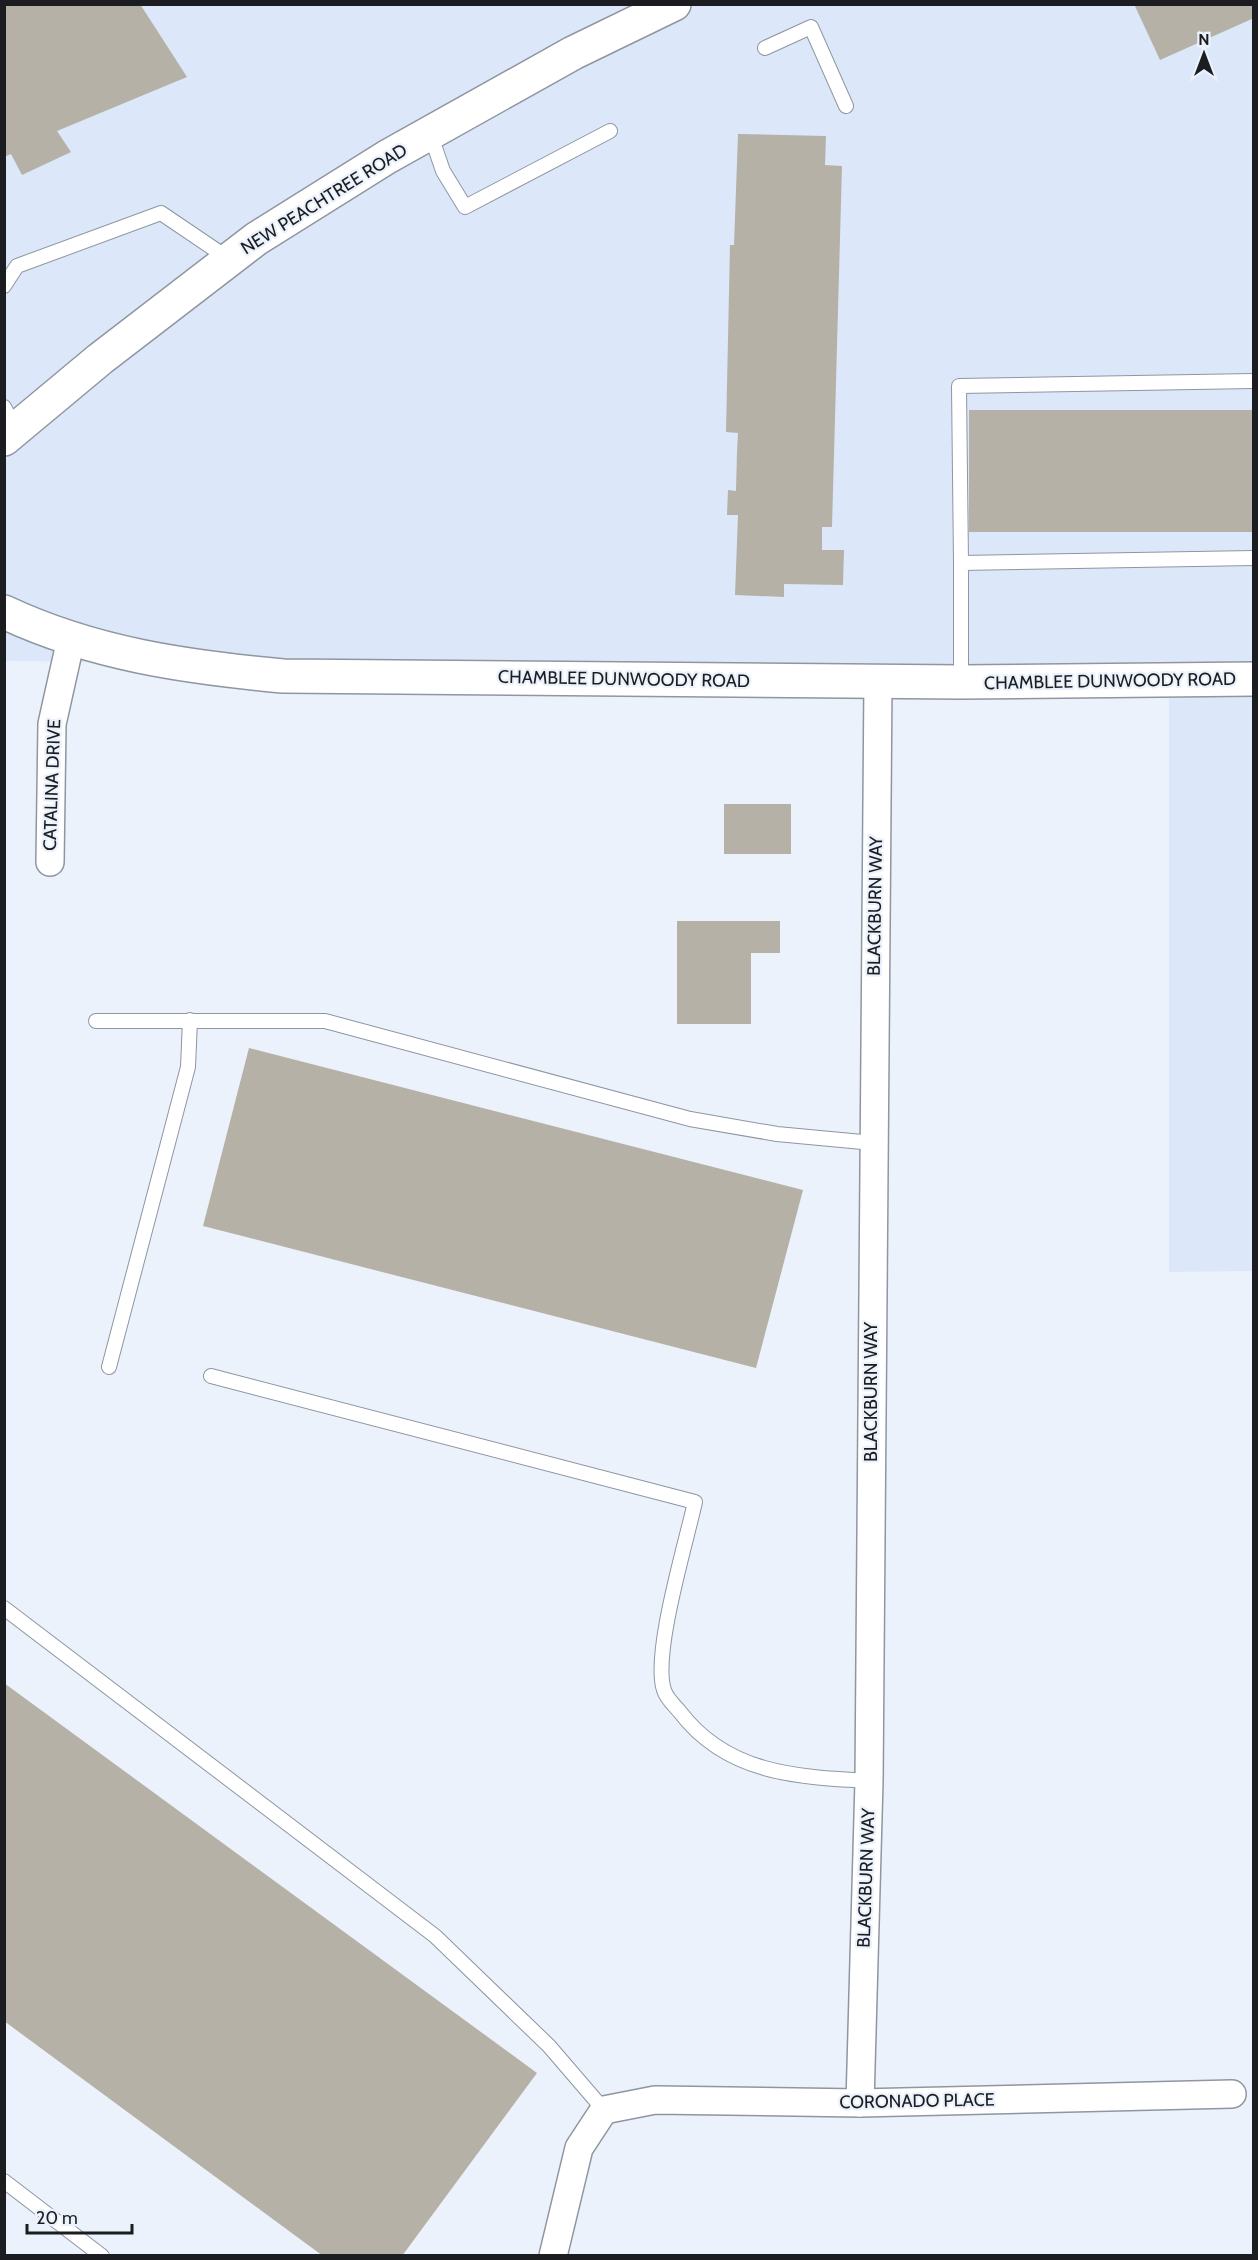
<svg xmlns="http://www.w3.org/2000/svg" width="1258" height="2260" font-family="Cabin,sans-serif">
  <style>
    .built { fill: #dce8f9 }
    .building { fill: #b5b1a6 }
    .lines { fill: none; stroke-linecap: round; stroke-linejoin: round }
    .service-casing { stroke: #8f96a0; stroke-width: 16 }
    .minor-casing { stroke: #8f96a0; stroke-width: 30 }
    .tertiary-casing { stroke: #8f96a0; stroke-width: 36 }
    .service { stroke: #fff; stroke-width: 14 }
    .minor { stroke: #fff; stroke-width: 27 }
    .tertiary { stroke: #fff; stroke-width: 33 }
    .labels { text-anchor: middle; stroke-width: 4.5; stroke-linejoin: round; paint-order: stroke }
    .street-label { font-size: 18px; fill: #1b1d21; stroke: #ebf2fc }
  </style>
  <rect width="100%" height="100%" fill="#ebf2fc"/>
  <path class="built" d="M5 5H1253V1271L1169 1272V677L5 661Z"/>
  <g class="building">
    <path d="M4 4H140L187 77 57 131 71 152 22 175 11 154 4 157Z"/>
    <path d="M1134 4H1254V18L1160 60Z"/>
    <path d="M738 134 826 136 825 165 842 166 832 527H822V550H844L843 585 784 584V597L735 595 738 515H727L728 490 736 491 737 451 738 433 726 432 730 245H734Z"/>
    <rect x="969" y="410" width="285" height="122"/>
    <rect x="724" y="804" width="67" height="50"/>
    <path d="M677 921H780V953H751V1024H677Z"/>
    <path d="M249 1048 803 1190 756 1368 203 1226Z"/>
    <path d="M4 1683 537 2073 402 2256H323L4 2021Z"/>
  </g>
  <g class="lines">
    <defs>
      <g id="service">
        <path d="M765 48 811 27 846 106"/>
        <path d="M430 133 443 171 465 207 610 131"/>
        <path d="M4 286 17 266 161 213 229 259"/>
        <path d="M4 407 16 429"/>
        <path d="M961 563 959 386 1254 381"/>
        <path d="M961 682V563L1254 558"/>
        <path d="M96 1021H325L690 1119 777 1134 873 1143"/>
        <path d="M109 1367 188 1067 190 1020"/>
        <path d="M211 1376 695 1502C686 1543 652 1655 664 1690 666 1698 675 1706 680 1712 727 1774 797 1777 869 1781"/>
        <path d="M4 1608 435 1936 549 2046 604 2110"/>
        <path d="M4 2181 102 2256"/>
      </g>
      <g id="minor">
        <path d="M50 862 52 724 71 639"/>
        <path d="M860 2103 869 1781 878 681"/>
        <path d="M553 2256 579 2148 604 2110 655 2100 860 2103 1232 2094"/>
      </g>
      <g id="tertiary">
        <path d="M4 439 100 359 256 239 387 157 573 53 674 4"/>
        <path d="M4 612C93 654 186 667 283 676L961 682 1254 679"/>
      </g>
    </defs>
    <use href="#service" class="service-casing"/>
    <use href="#minor" class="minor-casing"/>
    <use href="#tertiary" class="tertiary-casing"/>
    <use href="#service" class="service"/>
    <use href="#minor" class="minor"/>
    <use href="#tertiary" class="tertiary"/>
  </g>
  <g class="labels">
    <g class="street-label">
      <text transform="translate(324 199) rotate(-32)" y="6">NEW PEACHTREE ROAD</text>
      <text transform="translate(624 679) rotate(1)" y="6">CHAMBLEE DUNWOODY ROAD</text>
      <text transform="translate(1110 681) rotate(-1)" y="6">CHAMBLEE DUNWOODY ROAD</text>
      <text transform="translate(52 785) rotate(-88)" y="6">CATALINA DRIVE</text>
      <text transform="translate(875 906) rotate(-89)" y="6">BLACKBURN WAY</text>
      <text transform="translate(871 1392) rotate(-90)" y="6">BLACKBURN WAY</text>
      <text transform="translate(866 1878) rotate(-88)" y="6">BLACKBURN WAY</text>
      <text transform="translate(917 2101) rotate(-1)" y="6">CORONADO PLACE</text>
    </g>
  </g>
  <rect width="1258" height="2260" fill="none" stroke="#1b1d21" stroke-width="12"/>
  <g transform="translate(1204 54)" stroke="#ebf2fc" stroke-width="4.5" paint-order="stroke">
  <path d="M0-4.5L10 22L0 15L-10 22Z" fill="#1b1d21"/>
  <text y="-9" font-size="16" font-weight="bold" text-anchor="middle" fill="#1b1d21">N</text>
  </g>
  <path d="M27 2224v9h105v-9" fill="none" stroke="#1b1d21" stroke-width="3"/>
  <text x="36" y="2224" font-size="18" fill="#1b1d21" stroke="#ebf2fc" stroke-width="4.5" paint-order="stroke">20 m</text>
</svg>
